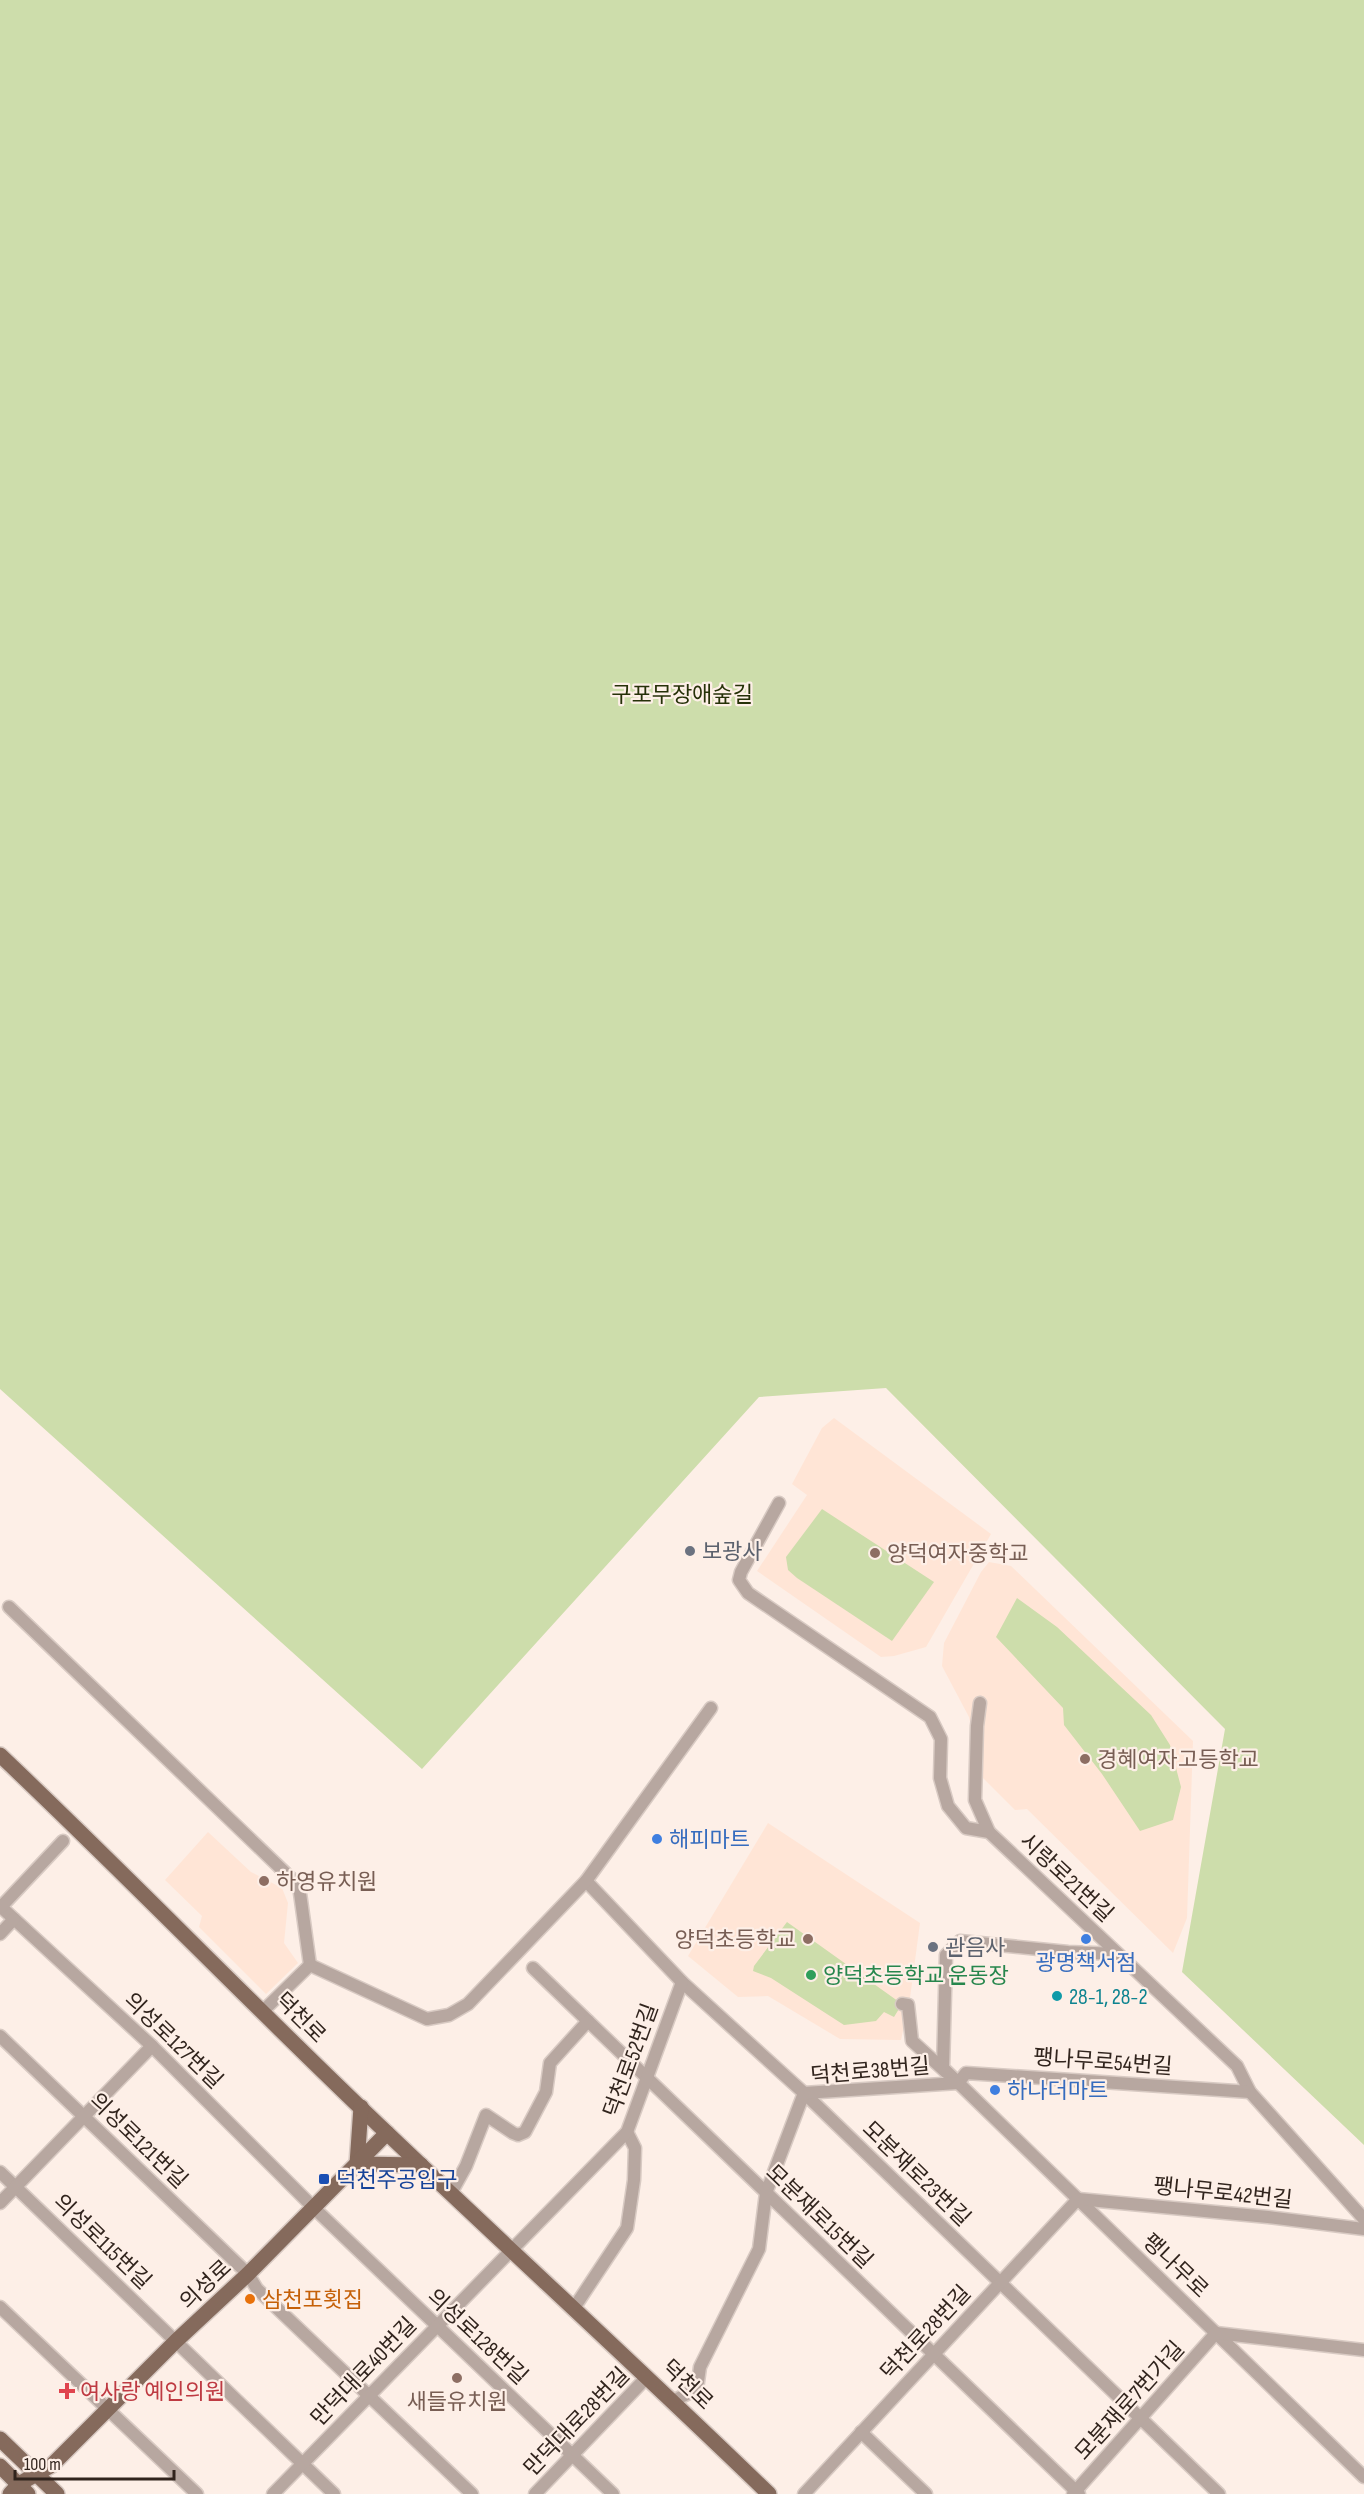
<svg xmlns="http://www.w3.org/2000/svg" width="1364" height="2494" font-family="'Sofia Sans Condensed','Noto Sans KR',sans-serif">
  <style>
    .built { fill: #ffe5d6 }
    .green { fill: #cdddab }
    .lines { fill: none; stroke-linecap: round; stroke-linejoin: round }
    .minor-casing { stroke: #d8cac3; stroke-width: 15 }
    .major-casing { stroke: #d8cac3; stroke-width: 18 }
    .minor { stroke: #b7a7a0; stroke-width: 12 }
    .major { stroke: #856a5c; stroke-width: 15 }
    .worship-dot { fill: #6b7280; stroke: #fdefe7; stroke-width: 2 }
    .education-dot { fill: #8d6e63; stroke: #fdefe7; stroke-width: 2 }
    .shop-dot { fill: #3f7fe0; stroke: #fdefe7; stroke-width: 2 }
    .leisure-dot { fill: #2e9e5b; stroke: #fdefe7; stroke-width: 2 }
    .culture-dot { fill: #0f9aa8; stroke: #fdefe7; stroke-width: 2 }
    .transit-dot { fill: #1a4fb4; stroke: #fdefe7; stroke-width: 2 }
    .food-dot { fill: #e8710a; stroke: #fdefe7; stroke-width: 2 }
    .health-dot { fill: #e0444e; stroke: #fdefe7; stroke-width: 2 }
    .labels { text-anchor: middle; stroke-width: 4.5; stroke-linejoin: round; paint-order: stroke }
    .park-label { font-size: 22px; fill: #263108; stroke: #fdefe7 }
    .worship-label { font-size: 22px; fill: #5b616d; stroke: #fdefe7; text-anchor: start }
    .education-label { font-size: 22px; fill: #785e54; stroke: #fdefe7; text-anchor: start }
    .shop-label { font-size: 22px; fill: #366cbe; stroke: #fdefe7; text-anchor: start }
    .street-label { font-size: 22px; fill: #31241d; stroke: #fdefe7 }
    .leisure-label { font-size: 22px; fill: #27864d; stroke: #fdefe7; text-anchor: start }
    .culture-label { font-size: 22px; fill: #0d838f; stroke: #fdefe7; text-anchor: start }
    .transit-label { font-size: 22px; fill: #164399; stroke: #fdefe7; text-anchor: start }
    .food-label { font-size: 22px; fill: #c56008; stroke: #fdefe7; text-anchor: start }
    .health-label { font-size: 22px; fill: #be3a42; stroke: #fdefe7; text-anchor: start }
  </style>
  <rect width="100%" height="100%" fill="#fdefe7"/>
  <g class="built">
    <path d="M834 1418 991 1534 926 1647 894 1656 881 1657 757 1571 807 1495 792 1484 822 1428Z"/>
    <path d="M989 1562 1011 1566 1193 1741 1187 1918 1173 1953 1027 1809 1015 1810 982 1777 969 1717 942 1666 944 1643 981 1572Z"/>
    <path d="M768 1823 920 1923 910 1998 901 2040 840 2039 768 1996 738 1997 688 1956Z"/>
    <path d="M208 1832 251 1872 282 1888 288 1903 284 1943 298 1963 266 1994 199 1927 202 1916 165 1880Z"/>
  </g>
  <g class="green">
    <path d="M0 0H1364V2145L1182 1972 1225 1729 886 1388 759 1397 422 1769 0 1389Z"/>
    <path d="M822 1509 934 1582 892 1641 797 1578 788 1570 786 1557Z"/>
    <path d="M1017 1598 1057 1627 1151 1715 1170 1745 1181 1787 1173 1820 1140 1831 1102 1774 1064 1725 1063 1708 996 1637Z"/>
    <path d="M787 1922 902 2004 894 2017 884 2012 876 2021 844 2025 771 1978 753 1971 754 1966Z"/>
  </g>
  <g class="lines">
    <defs>
      <g id="minor">
        <path d="M779 1503 741 1572 739 1580 748 1593 930 1717 941 1739 940 1778 948 1806 966 1828 989 1832 1237 2066 1250 2092 1364 2219"/>
        <path d="M9 1607 299 1886 310 1965"/>
        <path d="M980 1703 977 1726 975 1800 989 1832"/>
        <path d="M586 1881 682 1982 804 2093 1219 2494"/>
        <path d="M0 1906 152 2046 314 2208 613 2494"/>
        <path d="M1 1907 63 1841"/>
        <path d="M0 1934 14 1919"/>
        <path d="M1118 1954 1068 1952 960 1941 946 1955 943 2068 1364 2477"/>
        <path d="M533 1968 1079 2494"/>
        <path d="M902 2004 908 2005 912 2041 946 2072"/>
        <path d="M263 2011 310 1965 427 2019 449 2015 468 2004 586 1881 711 1708"/>
        <path d="M0 2036 248 2274 257 2289 472 2494"/>
        <path d="M958 2083 966 2073 1250 2092"/>
        <path d="M0 2172 334 2494"/>
        <path d="M451 2193 466 2166 486 2115 513 2133 518 2135 525 2132 546 2092 550 2063 588 2021"/>
        <path d="M0 2203 152 2046"/>
        <path d="M0 2307 197 2494"/>
        <path d="M574 2308 627 2228 634 2180 635 2148 627 2132"/>
        <path d="M673 2401 697 2389 700 2367 759 2249 766 2193 804 2093 958 2083"/>
        <path d="M861 2432 926 2494"/>
        <path d="M273 2494 627 2132 682 1982"/>
        <path d="M535 2494 647 2377"/>
        <path d="M804 2494 1078 2199 1268 2217 1364 2229"/>
        <path d="M1073 2494 1216 2333 1364 2350"/>
      </g>
      <g id="major">
        <path d="M0 1755C131 1879 256 2009 387 2133 514 2254 643 2372 769 2494"/>
        <path d="M361 2107 357 2164 421 2165"/>
        <path d="M0 2439 57 2494"/>
        <path d="M0 2466 28 2494"/>
        <path d="M10 2494 19 2484 52 2465 176 2341 248 2274 387 2133"/>
      </g>
    </defs>
    <use href="#minor" class="minor-casing"/>
    <use href="#major" class="major-casing"/>
    <use href="#minor" class="minor"/>
    <use href="#major" class="major"/>
  </g>
  <g class="worship-dot">
    <circle cx="690" cy="1551" r="6"/>
    <circle cx="933" cy="1947" r="6"/>
  </g>
  <g class="education-dot">
    <circle cx="875" cy="1553" r="6"/>
    <circle cx="1085" cy="1759" r="6"/>
    <circle cx="264" cy="1881" r="6"/>
    <circle cx="808" cy="1939" r="6"/>
    <circle cx="457" cy="2378" r="6"/>
  </g>
  <g class="shop-dot">
    <circle cx="657" cy="1839" r="6"/>
    <circle cx="1086" cy="1939" r="6"/>
    <circle cx="995" cy="2090" r="6"/>
  </g>
  <circle class="leisure-dot" cx="811" cy="1975" r="6"/>
  <circle class="culture-dot" cx="1057" cy="1996" r="6"/>
  <rect class="transit-dot" x="318" y="2173" width="12" height="12" rx="3"/>
  <circle class="food-dot" cx="250" cy="2299" r="6"/>
  <path class="health-dot" d="M64 2382h6v6h6v6h-6v6h-6v-6h-6v-6h6z"/>
  <g class="labels">
    <g class="park-label">
      <text x="682" y="702">구포무장애숲길</text>
    </g>
    <g class="worship-label">
      <text x="702" y="1559">보광사</text>
      <text x="945" y="1955">관음사</text>
    </g>
    <g class="education-label">
      <text x="887" y="1561">양덕여자중학교</text>
      <text x="1097" y="1767">경혜여자고등학교</text>
      <text x="276" y="1889">하영유치원</text>
      <text x="796" y="1947" text-anchor="end">양덕초등학교</text>
      <text x="457" y="2409" text-anchor="middle">새들유치원</text>
    </g>
    <g class="shop-label">
      <text x="669" y="1847">해피마트</text>
      <text x="1086" y="1970" text-anchor="middle">광명책서점</text>
      <text x="1007" y="2098">하나더마트</text>
    </g>
    <g class="street-label">
      <text transform="translate(1067 1877) rotate(43)" y="8">시랑로21번길</text>
      <text transform="translate(301 2017) rotate(45)" y="8">덕천로</text>
      <text transform="translate(174 2040) rotate(44)" y="8">의성로127번길</text>
      <text transform="translate(630 2060) rotate(-70)" y="8">덕천로52번길</text>
      <text transform="translate(1103 2061) rotate(4)" y="8">팽나무로54번길</text>
      <text transform="translate(870 2070) rotate(-5)" y="8">덕천로38번길</text>
      <text transform="translate(139 2140) rotate(44)" y="8">의성로121번길</text>
      <text transform="translate(917 2173) rotate(44)" y="8">모분재로23번길</text>
      <text transform="translate(1223 2192) rotate(6)" y="8">팽나무로42번길</text>
      <text transform="translate(820 2216) rotate(44)" y="8">모분재로15번길</text>
      <text transform="translate(103 2241) rotate(44)" y="8">의성로115번길</text>
      <text transform="translate(1176 2265) rotate(44)" y="8">팽나무로</text>
      <text transform="translate(205 2284) rotate(-43)" y="8">의성로</text>
      <text transform="translate(925 2332) rotate(-47)" y="8">덕천로28번길</text>
      <text transform="translate(478 2336) rotate(43)" y="8">의성로128번길</text>
      <text transform="translate(363 2371) rotate(-46)" y="8">만덕대로40번길</text>
      <text transform="translate(688 2384) rotate(44)" y="8">덕천로</text>
      <text transform="translate(1129 2400) rotate(-48)" y="8">모분재로7번가길</text>
      <text transform="translate(576 2421) rotate(-46)" y="8">만덕대로28번길</text>
    </g>
    <g class="leisure-label">
      <text x="823" y="1983">양덕초등학교 운동장</text>
    </g>
    <g class="culture-label">
      <text x="1069" y="2004">28-1, 28-2</text>
    </g>
    <g class="transit-label">
      <text x="336" y="2187">덕천주공입구</text>
    </g>
    <g class="food-label">
      <text x="262" y="2307">삼천포횟집</text>
    </g>
    <g class="health-label">
      <text x="80" y="2399">여사랑 예인의원</text>
    </g>
  </g>
  <path d="M15 2470v9h159v-9" fill="none" stroke="#31241d" stroke-width="3"/>
  <text x="24" y="2470" font-size="18" fill="#31241d" stroke="#fdefe7" stroke-width="4.5" paint-order="stroke">100 m</text>
</svg>
